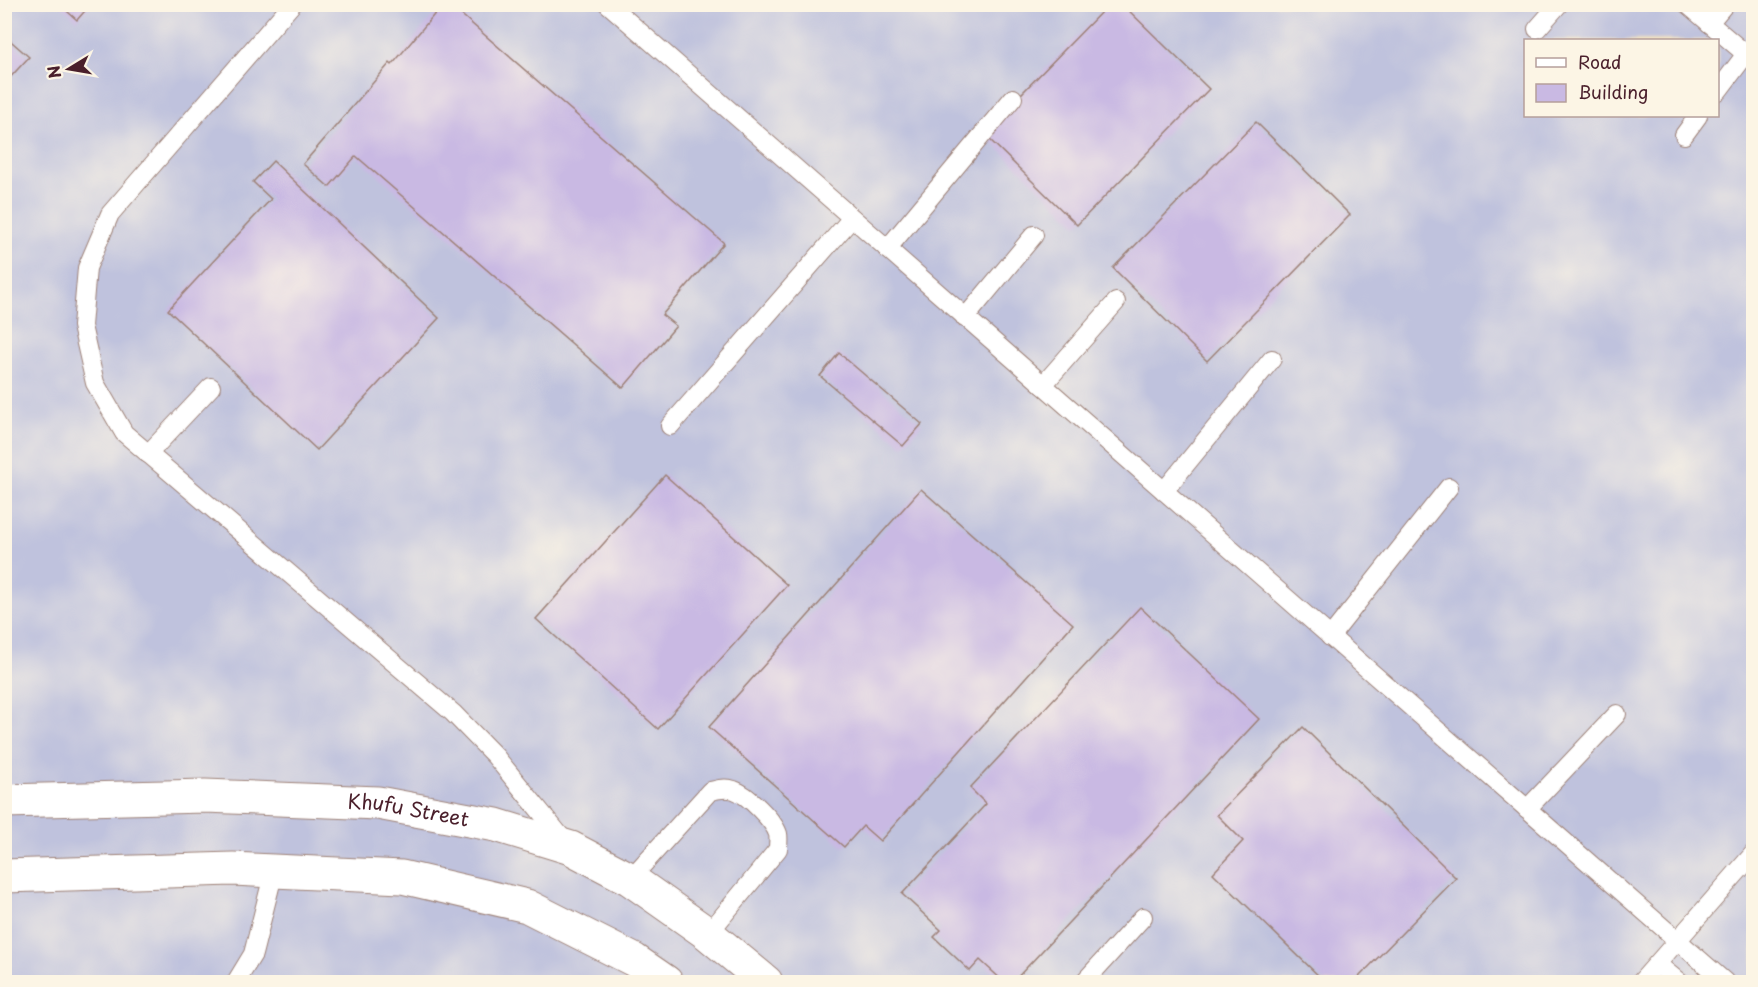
<svg xmlns="http://www.w3.org/2000/svg" width="1758" height="987" font-family="'Playpen Sans',sans-serif">
  <style>
    .industrial { fill: #bfc2dd; fill-rule: evenodd }
    .building { fill: #c9b9e3 }
    .lines { fill: none; stroke-linecap: round; stroke-linejoin: round }
    .lane-casing { stroke: #9d8076; stroke-width: 20 }
    .secondary-casing { stroke: #9d8076; stroke-width: 35 }
    .lane { stroke: #fff; stroke-width: 18 }
    .secondary { stroke: #fff; stroke-width: 33 }
    .labels { text-anchor: middle; stroke-width: 4.5; stroke-linejoin: round; paint-order: stroke }
    .street-label { font-size: 20px; fill: #4a1f2b; stroke: #fcf5e5 }
  </style>
  <rect width="100%" height="100%" fill="#fcf5e5"/>
  <filter id="ink" filterUnits="userSpaceOnUse"><feTurbulence type="fractalNoise" baseFrequency=".0167" numOctaves="2"/><feDisplacementMap in="SourceGraphic" scale="12" xChannelSelector="R" yChannelSelector="G"/><feConvolveMatrix kernelMatrix="1 2 1 2 8 2 1 2 1" color-interpolation-filters="sRGB"/></filter>
  <filter id="wash" filterUnits="userSpaceOnUse"><feTurbulence type="fractalNoise" baseFrequency=".008" numOctaves="4" result="noise"/><feDisplacementMap in="SourceGraphic" scale="24" xChannelSelector="R" yChannelSelector="G"/><feGaussianBlur stdDeviation="1.35" result="paint"/><feColorMatrix in="noise" values="0 0 0 0 0 0 0 0 0 0 0 0 0 0 0 0 0 1.4 0 .05"/><feComposite in="paint" operator="in"/></filter>
  <g filter="url(#wash)">
    <rect width="100%" height="100%" fill="#f0e0c0"/>
    <path class="industrial" d="M5 5H1753V982H5ZM1526 40H1718V116H1526Z"/>
    <g id="blocks">
      <g class="building">
        <path d="M59 4H91L77 20Z"/>
        <path d="M443 4H449L724 243 662 315 676 326 623 388 356 156 329 187 303 164 390 63 392 65Z"/>
        <path d="M1109 4H1122L1209 89 1077 225 983 133Z"/>
        <path d="M4 35 29 57 4 84Z"/>
        <path d="M1256 122 1350 215 1207 361 1113 268Z"/>
        <path d="M273 161 439 318 317 450 168 310 271 199 253 182Z"/>
        <path d="M839 353 922 424 903 446 820 376Z"/>
        <path d="M665 475 787 585 658 729 536 619Z"/>
        <path d="M921 489 1073 624 880 841 863 826 844 847 709 727Z"/>
        <path d="M1140 607 1259 719 1013 982H1004L980 960 970 971 934 937 941 930 902 894 986 804 970 788Z"/>
        <path d="M1303 727 1456 878 1354 982H1325L1213 873 1243 841 1217 815Z"/>
      </g>
    </g>
  </g>
  <g filter="url(#ink)">
    <use href="#blocks" fill-opacity="0" stroke="#9d8076" stroke-width="1.5"/>
    <g class="lines">
      <defs>
        <g id="lane">
          <path d="M292 4 110 214 87 268 82 326 95 383 124 433 453 713 495 756 567 844"/>
          <path d="M608 4 1725 982"/>
          <path d="M1687 4 1754 61"/>
          <path d="M1709 23 1725 4"/>
          <path d="M1537 29 1559 4"/>
          <path d="M1718 91 1746 54"/>
          <path d="M1684 135 1698 116"/>
          <path d="M887 249 1013 98"/>
          <path d="M965 318 1034 235"/>
          <path d="M1043 385 1116 302"/>
          <path d="M670 426 852 218"/>
          <path d="M148 454 211 387"/>
          <path d="M1164 491 1272 359"/>
          <path d="M1330 637 1449 487"/>
          <path d="M1527 809 1617 714"/>
          <path d="M630 879 710 791C718 789 726 787 734 790 747 794 774 821 778 834 779 838 778 844 778 849L708 934"/>
          <path d="M1657 964 1679 982"/>
          <path d="M236 982 253 954 274 871"/>
          <path d="M1084 982 1143 917"/>
          <path d="M1641 982 1754 853"/>
        </g>
        <g id="secondary">
          <path id="s1" d="M4 801 205 796 378 803 496 825 571 848 630 879 708 934 766 982"/>
          <path d="M4 876 233 869 402 877 527 906 634 960 666 982"/>
        </g>
      </defs>
      <use href="#lane" class="lane-casing"/>
      <use href="#secondary" class="secondary-casing"/>
      <use href="#lane" class="lane"/>
      <use href="#secondary" class="secondary"/>
    </g>
  </g>
  <g class="labels">
    <g class="street-label">
      <text dy="7" stroke="none"><textPath href="#s1" startOffset="405">Khufu Street</textPath></text>
    </g>
  </g>
  <rect width="1758" height="987" fill="none" stroke="#fcf5e5" stroke-width="24"/>
  <rect x="1524" y="39" width="195" height="78" fill="#fcf5e5" stroke="#b59f9b" stroke-width="1.5"/>
  <rect x="1536" y="58" width="30" height="9" fill="#ffffff" stroke="#b59f9b" stroke-width="1.5"/>
  <text x="1578" y="69" font-size="18" fill="#4a1f2b">Road</text>
  <rect x="1536" y="84" width="30" height="18" fill="#c9b9e3" stroke="#b59f9b" stroke-width="1.5"/>
  <text x="1578" y="99" font-size="18" fill="#4a1f2b">Building</text>
  <g transform="translate(69 69) rotate(259)" stroke="#fcf5e5" stroke-width="4.5" paint-order="stroke">
  <path d="M0-4.5L10 22L0 15L-10 22Z" fill="#4a1f2b"/>
  <text y="-9" font-size="16" font-weight="bold" text-anchor="middle" fill="#4a1f2b">N</text>
  </g>
</svg>
